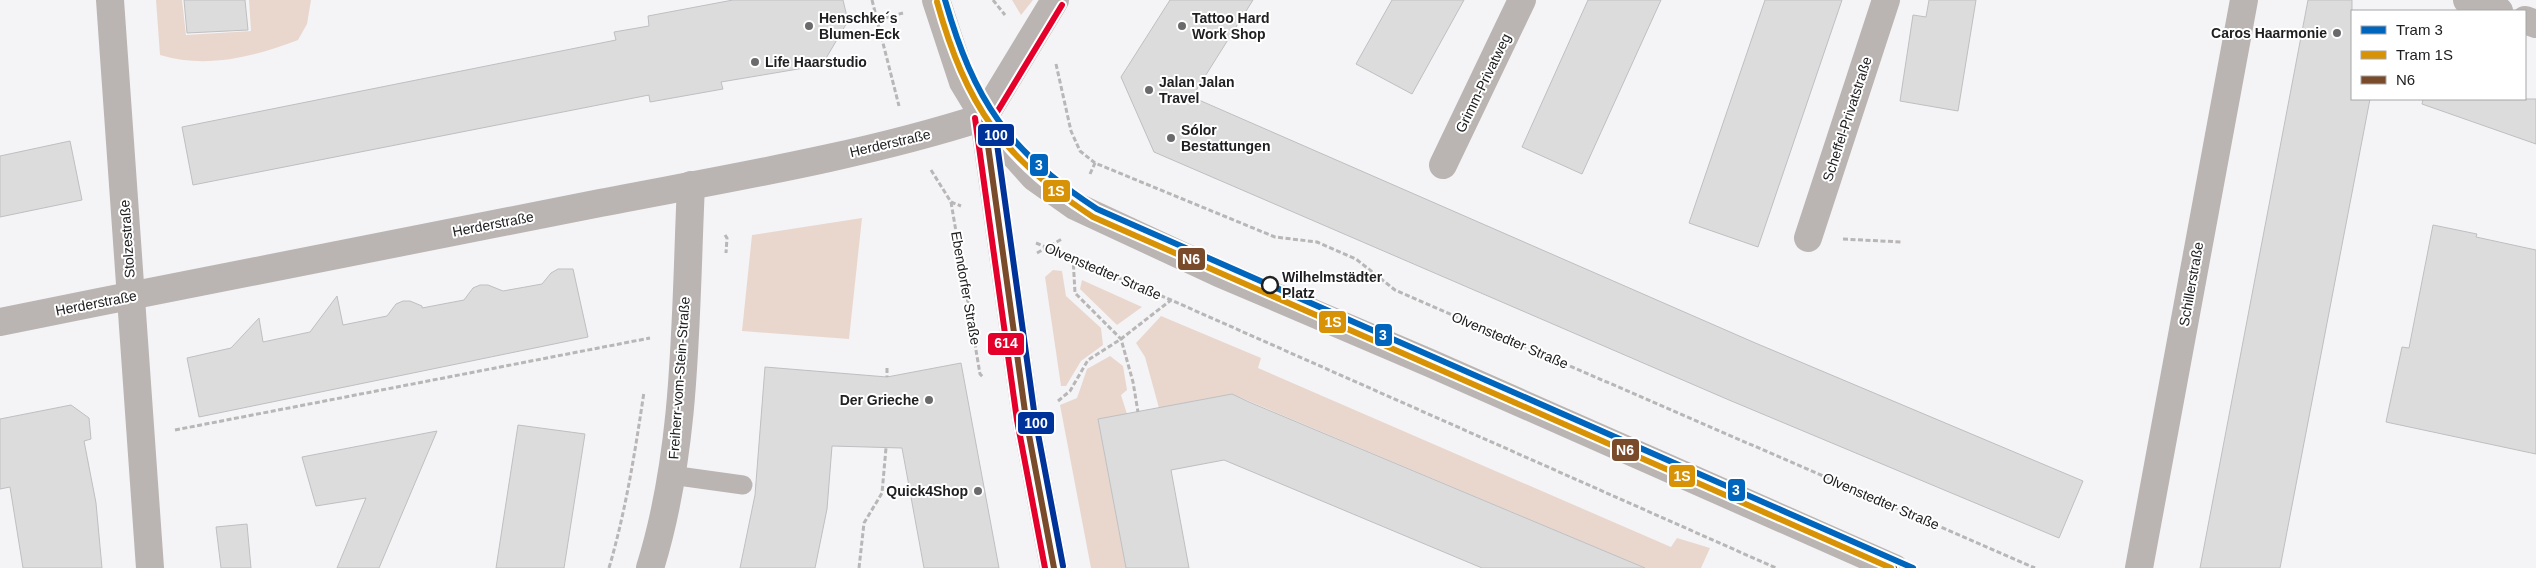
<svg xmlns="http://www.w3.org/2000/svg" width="2536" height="568" font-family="Arial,sans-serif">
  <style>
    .green { fill: #e9d7ce }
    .building { fill: #dcdcdd; stroke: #bfbfc1 }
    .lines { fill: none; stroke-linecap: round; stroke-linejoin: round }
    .path { stroke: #b8b6b6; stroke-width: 3; stroke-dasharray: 5 2.5; stroke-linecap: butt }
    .service { stroke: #bab5b2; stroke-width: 19 }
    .minor { stroke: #bab5b2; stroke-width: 28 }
    .tertiary { stroke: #bab5b2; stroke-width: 28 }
    .bus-1-casing { stroke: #fff; stroke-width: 10 }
    .bus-2-casing { stroke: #fff; stroke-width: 10 }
    .bus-3-casing { stroke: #fff; stroke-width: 10 }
    .bus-1 { stroke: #7a4b2a; stroke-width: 6 }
    .bus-2 { stroke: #e4002b; stroke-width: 6 }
    .bus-3 { stroke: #039; stroke-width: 6 }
    .tram-1-casing { stroke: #fff; stroke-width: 10 }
    .tram-2-casing { stroke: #fff; stroke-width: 10 }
    .tram-1 { stroke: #0065bd; stroke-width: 6 }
    .tram-2 { stroke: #d79205; stroke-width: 6 }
    .poi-dot { fill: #6a6a6d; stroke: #fff; stroke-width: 2 }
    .stop-dot { fill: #fff; stroke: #202022; stroke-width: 2.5 }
    .labels { text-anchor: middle; stroke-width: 4; stroke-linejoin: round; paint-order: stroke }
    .poi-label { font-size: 14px; font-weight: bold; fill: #202022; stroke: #fff; text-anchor: start }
    .street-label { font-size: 14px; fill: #202022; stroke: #fff }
    .stop-label { font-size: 14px; font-weight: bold; fill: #202022; stroke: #fff; text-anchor: start }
    .line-badge { stroke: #fff; stroke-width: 2 }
    .badge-label { font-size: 14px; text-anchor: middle; font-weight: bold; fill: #fff }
  </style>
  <rect width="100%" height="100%" fill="#f4f4f7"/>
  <g class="green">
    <path d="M156 0H182L186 35 251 31 249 0H311L307 24 298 40C254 57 206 69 160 55Z"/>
    <path d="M1012 0H1033L1021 15Z"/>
    <path d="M862 218 849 339 742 331 752 235Z"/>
    <path d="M1053 270 1062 271 1066 296 1101 328 1103 345 1081 361 1066 386H1061L1045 277Z"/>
    <path d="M1082 280 1142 307 1117 325 1080 289Z"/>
    <path d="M1161 316 1261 358 1258 368 1671 547 1677 538 1710 548 1701 568H1645L1232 394 1159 408 1145 357 1136 343Z"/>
    <path d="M1110 356 1123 366 1127 390 1121 395 1127 414 1098 419 1126 568H1091L1060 405 1077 398 1087 369Z"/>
  </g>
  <g class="building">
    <path d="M184 0H245L248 30 187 33Z"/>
    <path d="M733 0H843L848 21 822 65 721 82 723 89 650 102 649 95 193 185 182 127 616 40 614 32 649 26 648 16Z"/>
    <path d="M1170 0H1253L1192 97 1753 342 2083 481 2059 538 1729 400 1154 152 1121 77Z"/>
    <path d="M1392 0H1464L1412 94 1356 64Z"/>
    <path d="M1588 0H1661L1582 174 1522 147Z"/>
    <path d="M1765 0H1842L1758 247 1689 223Z"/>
    <path d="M1929 0H1976L1958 111 1900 101 1913 15 1926 17Z"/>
    <path d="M2308 0H2352V99H2370L2280 568H2200Z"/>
    <path d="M2423 99H2536V144L2422 104Z"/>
    <path d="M70 141 82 200 0 217V156Z"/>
    <path d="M2433 225 2477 234 2476 237 2536 250V454L2386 422 2402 347 2409 348Z"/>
    <path d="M558 269H573L588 337 199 417 187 358 231 348 259 318 263 342 310 332 337 296 343 325 387 316 396 304 403 301H410L422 306V308L464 300 473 288 480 285H488L503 291 542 284 551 273Z"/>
    <path d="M961 363 999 568H924L902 448 832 446 827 509 815 568H740L755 495 765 367 887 377Z"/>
    <path d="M1232 394 1249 402 1645 568H1482L1224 460 1171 470 1189 568H1126L1098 419Z"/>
    <path d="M71 405 89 418 91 439 84 441 96 503 102 568H23L10 487 0 489V419Z"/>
    <path d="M518 425 585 434 564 568H496Z"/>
    <path d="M437 431 379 568H337L366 498 316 506 302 457Z"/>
    <path d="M247 524 251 568H221L216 527Z"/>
  </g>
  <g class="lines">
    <g class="path">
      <path d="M872 0 899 106"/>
      <path d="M993 0 1005 15"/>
      <path d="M877 20 903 13"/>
      <path d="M1056 64 1071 131 1080 151 1095 163 1275 237 1317 242 1356 259 1395 290 2035 568"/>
      <path d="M931 170 951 202 961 206"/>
      <path d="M1090 174 1095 163"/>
      <path d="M951 202 980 374 984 378"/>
      <path d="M725 235 727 238 726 253"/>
      <path d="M1843 239 1902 242"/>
      <path d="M1036 243 1171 300 1776 568"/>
      <path d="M1037 253 1062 239"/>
      <path d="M1073 257 1075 293 1121 339 1133 382 1138 412"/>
      <path d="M887 368V377"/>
      <path d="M1058 401 1070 391 1088 360 1121 339 1171 300"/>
      <path d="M175 430 650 338"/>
      <path d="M609 568C626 510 635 452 644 392"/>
      <path d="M859 568 864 523 882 493 886 448"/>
    </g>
    <path class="service" d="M671 475 743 485"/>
    <g class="minor">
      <path d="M110 0 150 568"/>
      <path d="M2467 0 2499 11"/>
      <path d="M2525 20 2536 24"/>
      <path d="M1443 165 1522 0"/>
      <path d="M1808 238 1886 0"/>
      <path d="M0 322C198 282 396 243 595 204 723 179 860 157 984 117L1055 0"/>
      <path d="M650 568C688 446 685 312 691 185"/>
      <path d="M2139 568 2244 0"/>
    </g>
    <g class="tertiary">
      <path d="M936 0 963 82 992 130 1034 177 1075 206 1219 273 1430 363 1894 568"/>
      <path d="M984 119 1026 419 1054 568"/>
    </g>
    <defs>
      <g id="bus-1">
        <path d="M984 117C1014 160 1049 192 1095 217L1894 568"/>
        <path d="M984 117 1026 419 1054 568"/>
      </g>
      <g id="bus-2">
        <path d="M975 118 1017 420 1045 568"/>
        <path d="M991 122 1062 5"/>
      </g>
      <path id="bus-3" d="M945 0 971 78 993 115 1035 418 1063 566"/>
    </defs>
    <use href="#bus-1" class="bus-1-casing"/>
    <use href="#bus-2" class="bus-2-casing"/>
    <use href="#bus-3" class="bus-3-casing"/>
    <use href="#bus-1" class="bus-1"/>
    <use href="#bus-2" class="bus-2"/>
    <use href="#bus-3" class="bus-3"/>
    <defs>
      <path id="tram-1" d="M945 0C974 101 1008 151 1097 209L1913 568"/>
      <path id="tram-2" d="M937 2C966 105 1002 158 1093 217L1891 568"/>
    </defs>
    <use href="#tram-1" class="tram-1-casing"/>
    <use href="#tram-2" class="tram-2-casing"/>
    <use href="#tram-1" class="tram-1"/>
    <use href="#tram-2" class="tram-2"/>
  </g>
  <g class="poi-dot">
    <circle cx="809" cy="26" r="5"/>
    <circle cx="1182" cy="26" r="5"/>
    <circle cx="2337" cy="33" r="5"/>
    <circle cx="755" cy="62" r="5"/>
    <circle cx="1149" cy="90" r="5"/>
    <circle cx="1171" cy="138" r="5"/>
    <circle cx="929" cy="400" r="5"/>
    <circle cx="978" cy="491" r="5"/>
  </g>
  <circle class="stop-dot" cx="1270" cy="285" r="8"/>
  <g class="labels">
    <g class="poi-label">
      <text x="819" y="23">Henschke´s<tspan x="819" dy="16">Blumen-Eck</tspan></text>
      <text x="1192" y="23">Tattoo Hard<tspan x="1192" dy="16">Work Shop</tspan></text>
      <text x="2327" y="38" text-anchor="end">Caros Haarmonie</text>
      <text x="765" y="67">Life Haarstudio</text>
      <text x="1159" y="87">Jalan Jalan<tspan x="1159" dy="16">Travel</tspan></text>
      <text x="1181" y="135">Sólor<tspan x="1181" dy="16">Bestattungen</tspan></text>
      <text x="919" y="405" text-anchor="end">Der Grieche</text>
      <text x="968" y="496" text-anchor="end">Quick4Shop</text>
    </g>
    <g class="street-label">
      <text transform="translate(1483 83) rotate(-64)" y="5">Grimm-Privatweg</text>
      <text transform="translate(1847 119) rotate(-72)" y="5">Scheffel-Privatstraße</text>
      <text transform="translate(890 143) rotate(-13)" y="5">Herderstraße</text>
      <text transform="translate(493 224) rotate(-11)" y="5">Herderstraße</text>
      <text transform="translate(127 239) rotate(-94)" y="5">Stolzestraße</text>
      <text transform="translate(1103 271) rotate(23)" y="5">Olvenstedter Straße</text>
      <text transform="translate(2191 284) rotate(-80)" y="5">Schillerstraße</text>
      <text transform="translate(966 288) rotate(80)" y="5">Ebendorfer Straße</text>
      <text transform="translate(96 303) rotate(-11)" y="5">Herderstraße</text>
      <text transform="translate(1510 340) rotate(23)" y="5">Olvenstedter Straße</text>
      <text transform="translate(679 378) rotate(-86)" y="5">Freiherr-vom-Stein-Straße</text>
      <text transform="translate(1881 501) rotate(23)" y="5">Olvenstedter Straße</text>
    </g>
    <g class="stop-label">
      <text x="1282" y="282">Wilhelmstädter<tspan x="1282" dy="16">Platz</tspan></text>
    </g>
  </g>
  <g class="line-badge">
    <rect x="977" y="123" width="38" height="24" rx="5" fill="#039"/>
    <rect x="1029" y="153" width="20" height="24" rx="5" fill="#0065bd"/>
    <rect x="1042" y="179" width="29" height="24" rx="5" fill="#d79205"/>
    <rect x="1177" y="247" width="29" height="24" rx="5" fill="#7a4b2a"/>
    <rect x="1318" y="310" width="29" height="24" rx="5" fill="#d79205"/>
    <rect x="1374" y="323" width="19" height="24" rx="5" fill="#0065bd"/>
    <rect x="987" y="332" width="38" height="24" rx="5" fill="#e4002b"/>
    <rect x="1017" y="411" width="38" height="24" rx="5" fill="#039"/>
    <rect x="1611" y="438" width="29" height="24" rx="5" fill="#7a4b2a"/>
    <rect x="1668" y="464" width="28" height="24" rx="5" fill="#d79205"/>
    <rect x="1727" y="478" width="19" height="24" rx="5" fill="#0065bd"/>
  </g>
  <g class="badge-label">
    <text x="996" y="140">100</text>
    <text x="1039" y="170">3</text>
    <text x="1056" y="196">1S</text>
    <text x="1191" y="264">N6</text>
    <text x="1333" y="327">1S</text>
    <text x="1383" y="340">3</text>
    <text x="1006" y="348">614</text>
    <text x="1036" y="428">100</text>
    <text x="1625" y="455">N6</text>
    <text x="1682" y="481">1S</text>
    <text x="1736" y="495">3</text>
  </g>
  <rect x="2351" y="10" width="175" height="90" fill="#ffffff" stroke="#a6a6a7"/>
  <rect x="2361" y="26" width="25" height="8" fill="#0065bd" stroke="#a6a6a7"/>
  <text x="2396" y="35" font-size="15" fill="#202022">Tram 3</text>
  <rect x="2361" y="51" width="25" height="8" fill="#d79205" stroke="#a6a6a7"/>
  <text x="2396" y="60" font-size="15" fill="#202022">Tram 1S</text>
  <rect x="2361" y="76" width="25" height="8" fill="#7a4b2a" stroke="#a6a6a7"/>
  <text x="2396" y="85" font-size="15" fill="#202022">N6</text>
</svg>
